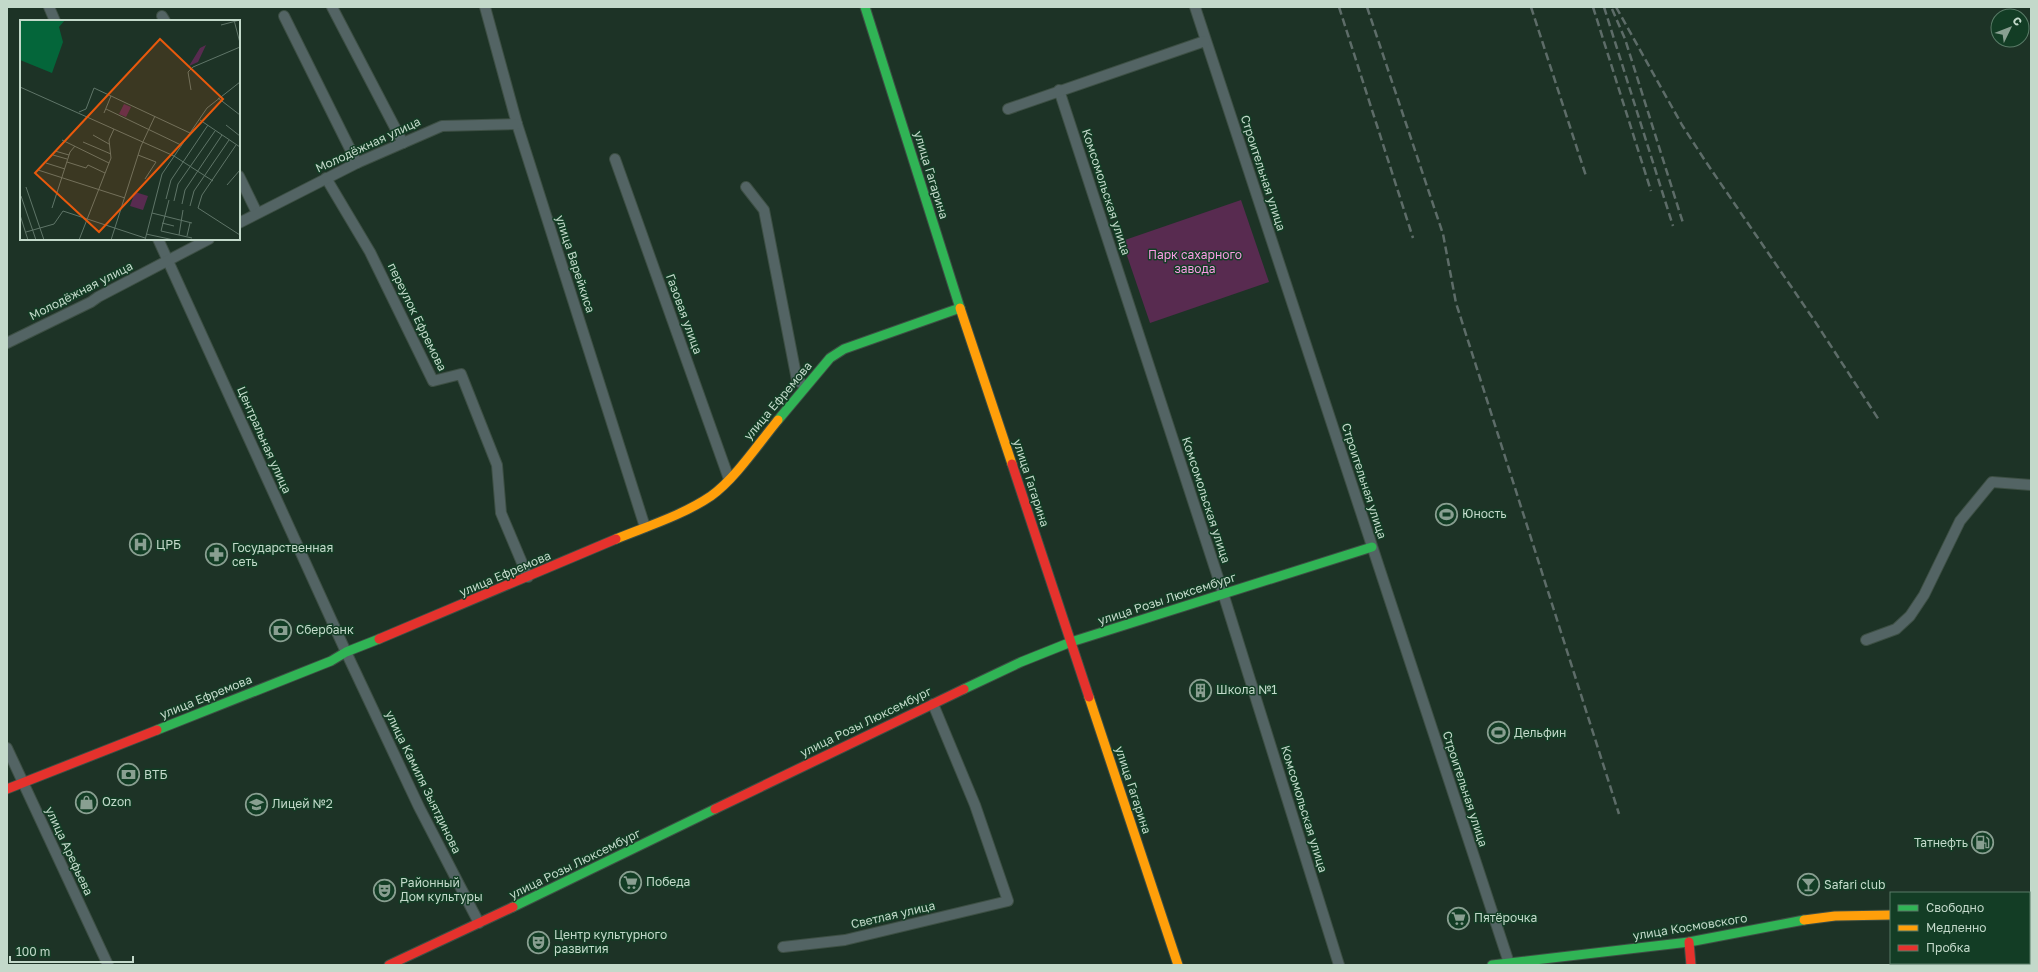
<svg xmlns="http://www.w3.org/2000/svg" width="2038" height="972" font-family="'Golos Text',sans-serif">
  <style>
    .green { fill: #582b50 }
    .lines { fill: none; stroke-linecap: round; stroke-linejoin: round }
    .street-casing { stroke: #3d4f44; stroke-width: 12 }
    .fast-casing { stroke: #3d4f44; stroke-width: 11 }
    .slow-casing { stroke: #3d4f44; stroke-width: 11 }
    .jam-casing { stroke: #3d4f44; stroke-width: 11 }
    .street { stroke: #536464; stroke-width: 10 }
    .fast { stroke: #30b455; stroke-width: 9 }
    .slow { stroke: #ff9f0a; stroke-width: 9 }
    .jam { stroke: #e5322d; stroke-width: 9 }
    .rail { stroke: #5d6c68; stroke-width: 2.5; stroke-dasharray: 8 4; stroke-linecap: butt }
    .labels { text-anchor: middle; stroke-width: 3; stroke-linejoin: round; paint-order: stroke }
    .street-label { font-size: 12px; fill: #c3d9ca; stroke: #133d25 }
    .park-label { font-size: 12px; fill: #f99be4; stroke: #133d25 }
    .poi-label { font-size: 12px; fill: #c3d9ca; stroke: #133d25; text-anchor: start }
    .inset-road { fill: none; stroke: #5f7568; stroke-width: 1 }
    .view { fill: #e8590c; fill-opacity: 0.15; stroke: #e8590c; stroke-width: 2 }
    .inset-edge { fill: none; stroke: #c3d9ca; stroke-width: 2 }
  </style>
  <rect width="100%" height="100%" fill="#1d3326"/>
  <path class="green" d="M1241 200 1269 282 1150 323 1122 241Z"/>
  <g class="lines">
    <defs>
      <g id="street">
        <path d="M49 7 55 21"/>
        <path d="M332 7 403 143"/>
        <path d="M485 7 517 124 645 527"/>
        <path d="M1195 7 1509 963"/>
        <path d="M162 16 165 21"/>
        <path d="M284 16 357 163"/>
        <path d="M1059 90 1223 593 1339 965"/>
        <path d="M1008 109 1205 41"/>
        <path d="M615 159 729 479"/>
        <path d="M239 176 257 213"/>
        <path d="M326 178 370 252 433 381 461 374 497 465 501 513 528 577"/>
        <path d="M746 187 764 210 797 380 805 386"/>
        <path d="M239 223 357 163 442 126 517 124"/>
        <path d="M158 239 346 652 419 807 479 923"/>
        <path d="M7 343 91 302 98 297 209 239"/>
        <path d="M1866 640 1896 629 1910 616 1924 595 1960 521 1992 482 2031 485"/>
        <path d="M7 748 108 965"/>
        <path d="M783 947 845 940 1008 901 975 805 933 704"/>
        <path d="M2006 963V965"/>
      </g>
      <g id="fast">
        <path d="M865 7 960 308"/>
        <path d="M778 420 830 358 844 349 960 308"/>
        <path d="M964 689 1021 662 1071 642 1372 547"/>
        <path d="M157 730 331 661 346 652 379 639"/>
        <path d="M513 907 715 809"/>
        <path d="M1492 965 1689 942 1804 920"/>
      </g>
      <g id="slow">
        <path d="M960 308 1012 464"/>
        <path d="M616 539C648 526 683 515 711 496 735 479 759 443 778 420"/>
        <path d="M1089 697 1178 965"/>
        <path d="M1804 920 1835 916 1891 915"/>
        <path d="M2029 930H2031"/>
      </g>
      <g id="jam">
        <path d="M1012 464 1089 697"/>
        <path d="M379 639 616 539"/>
        <path d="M7 789 157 730"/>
        <path d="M715 809 964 689"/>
        <path d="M1689 942 1691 965"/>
        <path d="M389 965 513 907"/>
      </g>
    </defs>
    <use href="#street" class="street-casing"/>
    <use href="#fast" class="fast-casing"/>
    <use href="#slow" class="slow-casing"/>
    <use href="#jam" class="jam-casing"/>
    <use href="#street" class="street"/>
    <use href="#fast" class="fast"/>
    <use href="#slow" class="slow"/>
    <use href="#jam" class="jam"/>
    <g class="rail">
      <path d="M1339 7 1413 238"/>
      <path d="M1367 7 1443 234 1456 303 1619 814"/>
      <path d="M1531 7 1586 176"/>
      <path d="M1593 7 1651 191"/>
      <path d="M1604 7 1673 226"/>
      <path d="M1616 7 1682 125 1706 162 1814 320 1879 420"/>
      <path d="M1612 9 1625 39 1683 223"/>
    </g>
  </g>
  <defs>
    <symbol id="stadium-ring" viewBox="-11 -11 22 22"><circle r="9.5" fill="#133d25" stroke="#899f91" stroke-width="1.5"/><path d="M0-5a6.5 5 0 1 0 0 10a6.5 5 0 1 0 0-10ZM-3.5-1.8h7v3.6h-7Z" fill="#899f91"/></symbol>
    <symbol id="hospital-ring" viewBox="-11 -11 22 22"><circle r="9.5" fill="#133d25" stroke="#899f91" stroke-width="1.5"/><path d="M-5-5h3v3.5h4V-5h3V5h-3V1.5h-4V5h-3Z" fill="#899f91"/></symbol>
    <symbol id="pharmacy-ring" viewBox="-11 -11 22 22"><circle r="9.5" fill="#133d25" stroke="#899f91" stroke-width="1.5"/><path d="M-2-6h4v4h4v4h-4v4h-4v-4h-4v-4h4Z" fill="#899f91"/></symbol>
    <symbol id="bank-ring" viewBox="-11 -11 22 22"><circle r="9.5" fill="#133d25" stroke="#899f91" stroke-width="1.5"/><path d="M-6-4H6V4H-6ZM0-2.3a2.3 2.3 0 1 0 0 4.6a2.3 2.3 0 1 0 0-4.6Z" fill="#899f91"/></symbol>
    <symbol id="building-ring" viewBox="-11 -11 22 22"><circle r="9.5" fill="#133d25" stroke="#899f91" stroke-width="1.5"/><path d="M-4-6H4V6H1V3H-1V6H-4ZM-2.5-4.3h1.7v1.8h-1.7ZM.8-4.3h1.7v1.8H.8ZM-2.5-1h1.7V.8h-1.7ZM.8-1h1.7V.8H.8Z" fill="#899f91"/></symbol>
    <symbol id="shop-ring" viewBox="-11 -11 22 22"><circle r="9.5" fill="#133d25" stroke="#899f91" stroke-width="1.5"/><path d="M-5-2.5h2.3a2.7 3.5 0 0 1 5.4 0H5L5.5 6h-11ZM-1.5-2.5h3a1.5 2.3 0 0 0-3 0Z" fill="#899f91"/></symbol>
    <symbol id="school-ring" viewBox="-11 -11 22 22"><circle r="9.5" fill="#133d25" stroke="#899f91" stroke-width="1.5"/><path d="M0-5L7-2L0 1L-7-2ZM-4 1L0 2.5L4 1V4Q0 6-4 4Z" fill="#899f91"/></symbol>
    <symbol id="fuel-ring" viewBox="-11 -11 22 22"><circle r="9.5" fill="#133d25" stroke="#899f91" stroke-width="1.5"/><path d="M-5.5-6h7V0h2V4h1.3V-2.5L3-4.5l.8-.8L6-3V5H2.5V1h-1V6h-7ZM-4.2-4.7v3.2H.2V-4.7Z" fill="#899f91"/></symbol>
    <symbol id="supermarket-ring" viewBox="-11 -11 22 22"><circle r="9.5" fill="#133d25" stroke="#899f91" stroke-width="1.5"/><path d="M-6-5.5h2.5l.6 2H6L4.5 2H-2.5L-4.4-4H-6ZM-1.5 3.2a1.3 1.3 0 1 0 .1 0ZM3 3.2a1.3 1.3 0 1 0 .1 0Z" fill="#899f91"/></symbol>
    <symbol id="bar-ring" viewBox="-11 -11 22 22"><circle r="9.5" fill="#133d25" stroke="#899f91" stroke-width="1.5"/><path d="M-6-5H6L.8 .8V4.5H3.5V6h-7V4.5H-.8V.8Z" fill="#899f91"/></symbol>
    <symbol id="theatre-ring" viewBox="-11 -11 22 22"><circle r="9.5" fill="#133d25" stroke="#899f91" stroke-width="1.5"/><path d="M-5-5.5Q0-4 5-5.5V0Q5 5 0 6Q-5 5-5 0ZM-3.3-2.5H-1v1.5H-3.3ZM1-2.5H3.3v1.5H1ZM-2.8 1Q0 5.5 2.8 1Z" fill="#899f91"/></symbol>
  </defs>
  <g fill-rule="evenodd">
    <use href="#stadium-ring" x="1434" y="502" width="25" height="25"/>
    <use href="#hospital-ring" x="128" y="532" width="25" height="25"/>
    <use href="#pharmacy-ring" x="204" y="542" width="25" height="25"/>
    <use href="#bank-ring" x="268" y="618" width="25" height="25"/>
    <use href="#building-ring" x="1188" y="678" width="25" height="25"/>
    <use href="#stadium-ring" x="1486" y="720" width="25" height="25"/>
    <use href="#bank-ring" x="116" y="762" width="25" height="25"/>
    <use href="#shop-ring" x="74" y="790" width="25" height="25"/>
    <use href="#school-ring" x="244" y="792" width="25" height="25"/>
    <use href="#fuel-ring" x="1970" y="830" width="25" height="25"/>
    <use href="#supermarket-ring" x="618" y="870" width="25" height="25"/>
    <use href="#bar-ring" x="1796" y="872" width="25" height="25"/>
    <use href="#theatre-ring" x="372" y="878" width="25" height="25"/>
    <use href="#supermarket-ring" x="1446" y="906" width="25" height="25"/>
    <use href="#theatre-ring" x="526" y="930" width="25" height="25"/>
  </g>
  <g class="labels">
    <g class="street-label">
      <text transform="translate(368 145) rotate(-25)" y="4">Молодёжная улица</text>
      <text transform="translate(1263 173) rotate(72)" y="4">Строительная улица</text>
      <text transform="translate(931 175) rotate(73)" y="4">улица Гагарина</text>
      <text transform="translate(1106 192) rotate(72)" y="4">Комсомольская улица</text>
      <text transform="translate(575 264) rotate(72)" y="4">улица Варейкиса</text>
      <text transform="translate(81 291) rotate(-27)" y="4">Молодёжная улица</text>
      <text transform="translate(684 314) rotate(70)" y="4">Газовая улица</text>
      <text transform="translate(417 317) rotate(64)" y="4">переулок Ефремова</text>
      <text transform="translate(778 401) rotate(-50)" y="4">улица Ефремова</text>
      <text transform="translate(264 440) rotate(66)" y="4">Центральная улица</text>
      <text transform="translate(1364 481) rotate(72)" y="4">Строительная улица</text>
      <text transform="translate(1031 483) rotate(72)" y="4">улица Гагарина</text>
      <text transform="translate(1206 500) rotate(72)" y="4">Комсомольская улица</text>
      <text transform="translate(505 574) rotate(-23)" y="4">улица Ефремова</text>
      <text transform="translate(1167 599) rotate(-18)" y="4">улица Розы Люксембург</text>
      <text transform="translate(206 697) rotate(-22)" y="4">улица Ефремова</text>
      <text transform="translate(866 722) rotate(-26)" y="4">улица Розы Люксембург</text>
      <text transform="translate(423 782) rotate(64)" y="4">улица Камиля Зыятдинова</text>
      <text transform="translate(1465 789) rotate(72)" y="4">Строительная улица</text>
      <text transform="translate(1133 790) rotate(72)" y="4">улица Гагарина</text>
      <text transform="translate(1304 809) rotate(73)" y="4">Комсомольская улица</text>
      <text transform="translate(69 851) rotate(65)" y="4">улица Арефьева</text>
      <text transform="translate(575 864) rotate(-26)" y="4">улица Розы Люксембург</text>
      <text transform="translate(893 915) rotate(-13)" y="4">Светлая улица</text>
      <text transform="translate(1690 927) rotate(-9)" y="4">улица Космовского</text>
    </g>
    <g class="park-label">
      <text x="1195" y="259">Парк сахарного<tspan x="1195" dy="14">завода</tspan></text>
    </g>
    <g class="poi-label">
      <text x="1462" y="518">Юность</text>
      <text x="156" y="549">ЦРБ</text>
      <text x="232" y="552">Государственная<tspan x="232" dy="14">сеть</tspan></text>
      <text x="296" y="634">Сбербанк</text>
      <text x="1216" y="694">Школа №1</text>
      <text x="1514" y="737">Дельфин</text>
      <text x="144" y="779">ВТБ</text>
      <text x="102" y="806">Ozon</text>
      <text x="272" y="808">Лицей №2</text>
      <text x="1968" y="847" text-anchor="end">Татнефть</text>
      <text x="646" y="886">Победа</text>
      <text x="400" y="887">Районный<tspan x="400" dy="14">Дом культуры</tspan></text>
      <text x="1824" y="889">Safari club</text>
      <text x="1474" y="922">Пятёрочка</text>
      <text x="554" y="939">Центр культурного<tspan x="554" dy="14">развития</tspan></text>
    </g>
  </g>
  <g transform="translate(20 20)">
    <rect width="220" height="220" fill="#1d3326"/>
    <path d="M186 25 178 42 169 46 180 28ZM104 84 111 87 106 97 99 94ZM115 172 128 176 123 190 110 186Z" fill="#582b50"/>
    <path d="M0 0H45L39 7 43 22 32 53 0 40Z" fill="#04663a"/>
    <path class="inset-road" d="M214 0 220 23M201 5 220 0M0 67 154 136 193 161M171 70 168 52 173 47 220 27M198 78 220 95M86 89 161 125M59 92 66 89 74 68 170 113M84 93 91 76M180 100 220 127M206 105 220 116M73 115 89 124M42 120 89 143M63 122 91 134M216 125 182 175 178 188 220 215M35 131 49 135M33 135 47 139M118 135 136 142 125 159M47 142 66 148 68 145 85 153M26 143 45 149M18 150 105 178M207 165 220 150M6 167 24 220M1 176 16 220M146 179 151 160 188 105M149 180 141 211 172 218M154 181 158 164 195 111M162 184 165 170 202 115M170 186 174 171 209 120M32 188 50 132 55 126M132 193 172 203M0 195 8 220M142 203 154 206M6 212 34 204 43 191 125 218M126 214 154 220M159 215 163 190M167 216 170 203M59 220 91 138 89 120 94 109M91 220 121 126 135 96M125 220 142 154 187 88 220 62"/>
    <path class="view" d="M140 19 203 79 79 212 15 153Z"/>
    <rect width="220" height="220" class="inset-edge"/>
  </g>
  <rect width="2038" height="972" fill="none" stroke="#c3d9ca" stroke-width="16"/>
  <rect x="1890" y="892" width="140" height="72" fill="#133d25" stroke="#597b67"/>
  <rect x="1898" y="905" width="20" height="6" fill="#30b455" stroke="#597b67"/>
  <text x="1926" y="912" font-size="12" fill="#c3d9ca">Свободно</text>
  <rect x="1898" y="925" width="20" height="6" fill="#ff9f0a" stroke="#597b67"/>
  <text x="1926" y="932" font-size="12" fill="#c3d9ca">Медленно</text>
  <rect x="1898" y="945" width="20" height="6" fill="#e5322d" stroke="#597b67"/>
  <text x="1926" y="952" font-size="12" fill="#c3d9ca">Пробка</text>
  <g transform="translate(2010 28) rotate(47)"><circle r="19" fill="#133d25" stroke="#597b67"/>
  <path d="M0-3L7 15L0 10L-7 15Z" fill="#899f91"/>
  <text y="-6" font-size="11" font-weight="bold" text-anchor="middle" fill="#c3d9ca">С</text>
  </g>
  <path d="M10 956v6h123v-6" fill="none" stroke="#c3d9ca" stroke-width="2"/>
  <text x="16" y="956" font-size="12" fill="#c3d9ca" stroke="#133d25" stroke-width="3" paint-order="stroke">100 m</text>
</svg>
